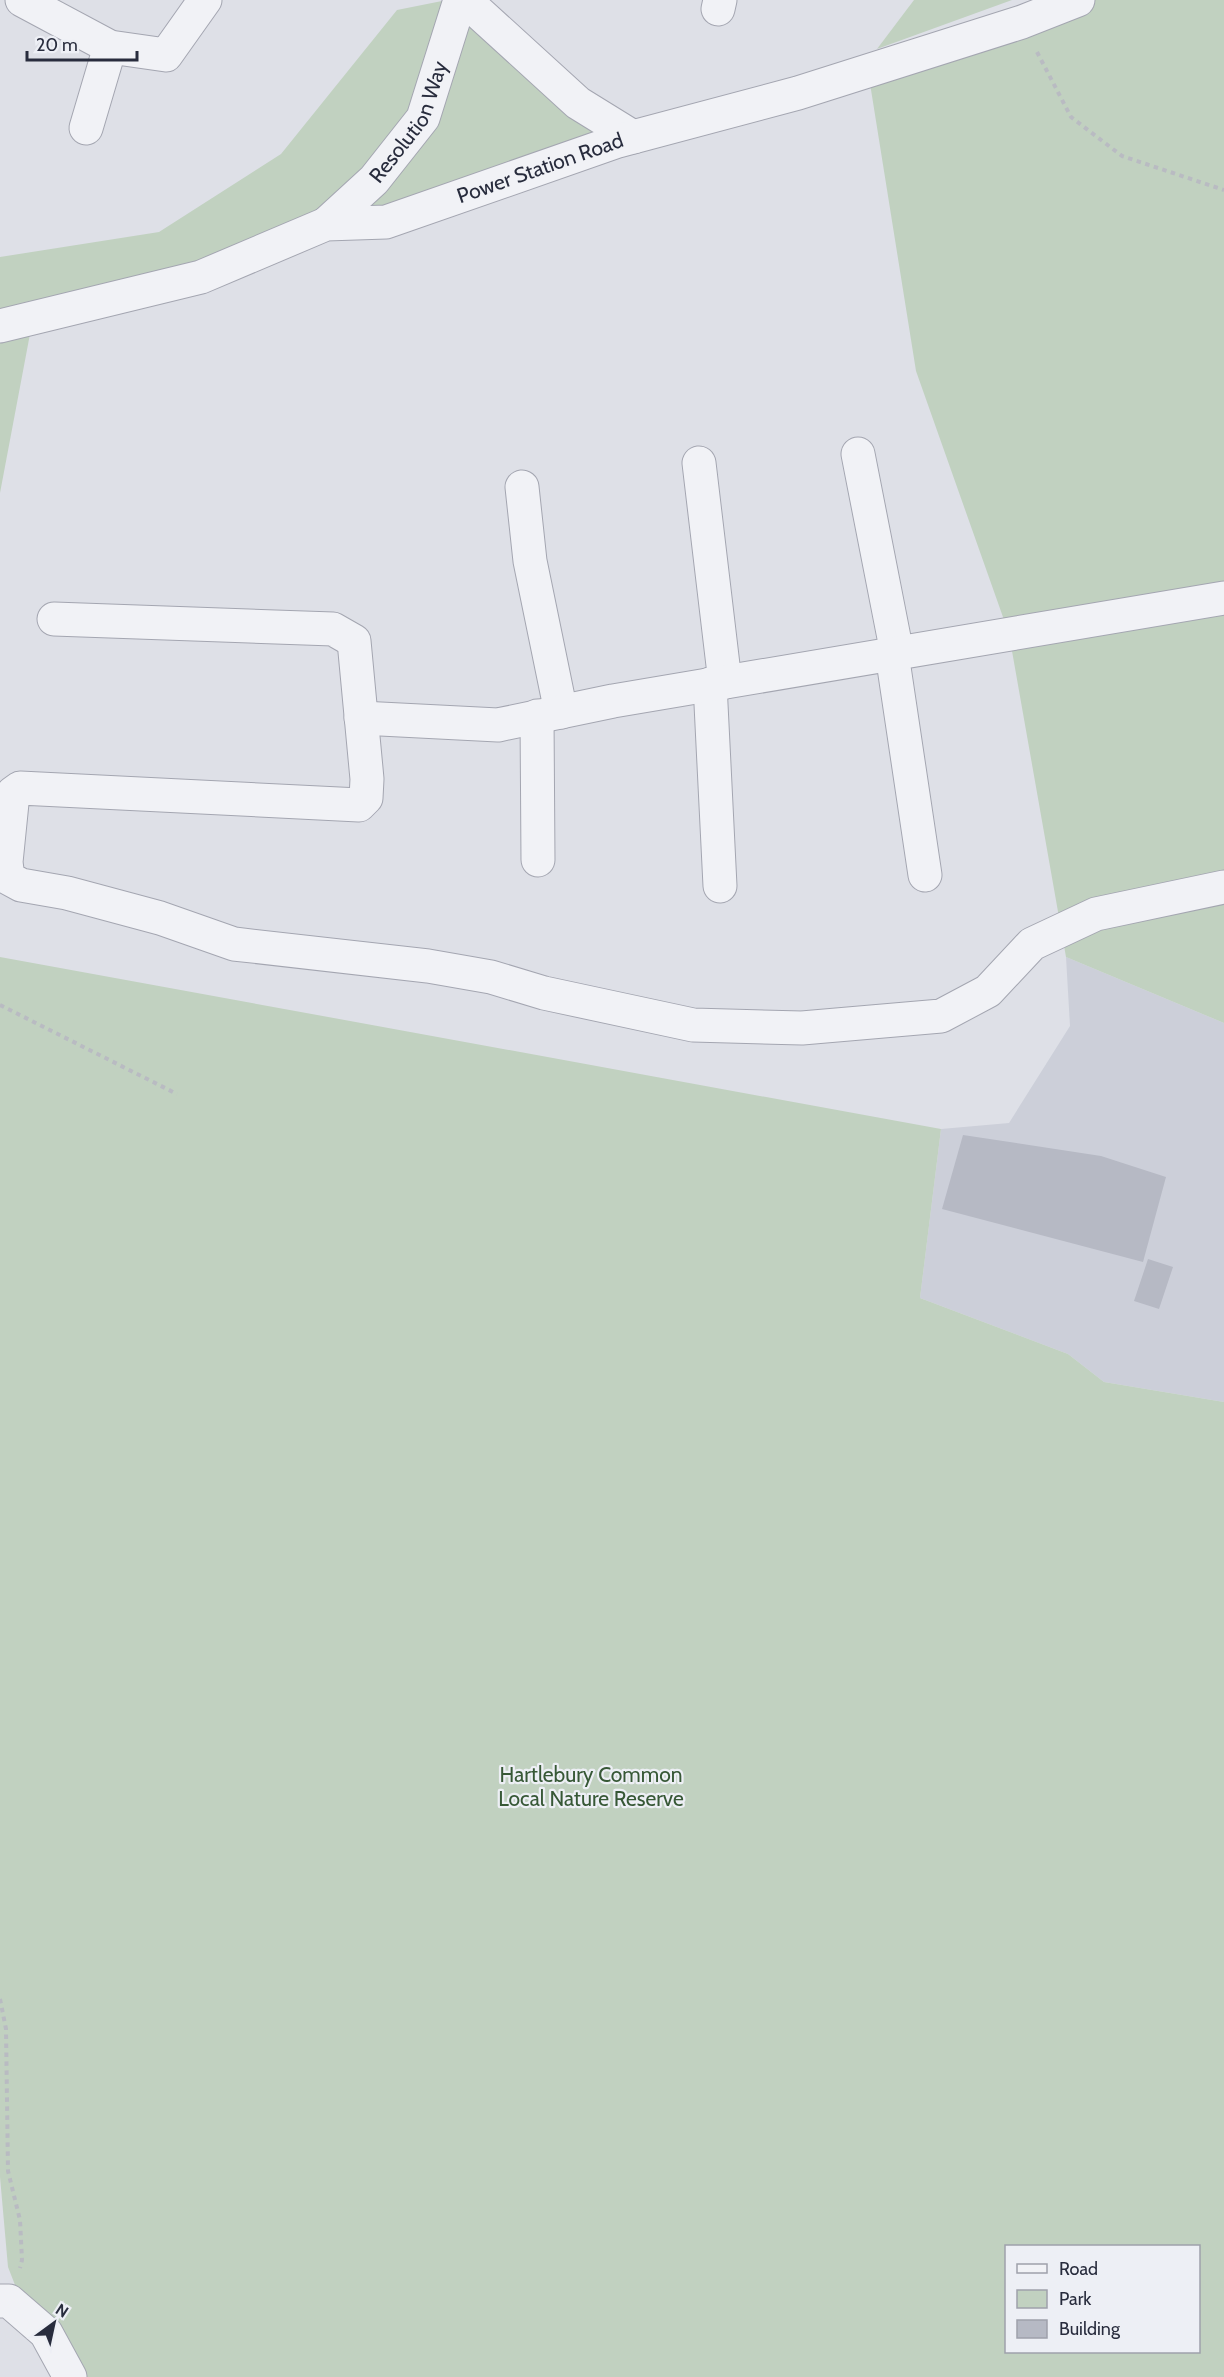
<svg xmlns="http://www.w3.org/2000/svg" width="1224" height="2377" font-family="Cabin,sans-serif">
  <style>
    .built { fill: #cccfd9 }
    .green { fill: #c1d1c0; fill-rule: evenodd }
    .building { fill: #b6b9c4 }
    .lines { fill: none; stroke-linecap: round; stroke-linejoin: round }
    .minor-casing { stroke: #a4a6b1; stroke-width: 35 }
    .path { stroke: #b9bbc2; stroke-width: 4; stroke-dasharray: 4.5 4.5; stroke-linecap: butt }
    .minor { stroke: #f1f2f6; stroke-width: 33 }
    .labels { text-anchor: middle; stroke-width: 4.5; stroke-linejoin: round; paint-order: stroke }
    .street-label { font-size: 21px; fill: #282c3d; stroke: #edeff5 }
    .park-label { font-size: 21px; fill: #375836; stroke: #edeff5 }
  </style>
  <rect width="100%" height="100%" fill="#dee0e7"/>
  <path class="built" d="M1066 957 1224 1023V1402L1104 1382 1068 1354 920 1298 941 1129 1009 1123 1070 1026Z"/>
  <g class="green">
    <path d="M447 0 633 137 33 318 0 493V257L159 232 281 154 397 10Z"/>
    <path d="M914 0H1012L877 49Z"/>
    <path d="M1078 0H1224V1023L1066 957 1009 634 916 371 868 71Z"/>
    <path d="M0 957 941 1129 920 1298 1068 1354 1104 1382 1224 1402V2377H85L17 2290 8 2267 0 2177ZM1006 2246H1198V2352H1006Z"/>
  </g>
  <g class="building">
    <path d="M963 1135 1101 1156 1166 1177 1143 1262 942 1209Z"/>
    <path d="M1148 1259 1173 1267 1159 1309 1134 1301Z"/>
  </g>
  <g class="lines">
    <defs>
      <g id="minor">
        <path d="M22 0 110 47 166 55 205 0"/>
        <path d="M465 0 578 103 633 137"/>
        <path d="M718 9 720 0"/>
        <path d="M86 128 110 47"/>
        <path id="s1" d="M326 224 374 180 423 118 460 0"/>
        <path id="s2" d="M0 326 201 277 326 224 386 222 618 141 798 93 1022 22 1078 0"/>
        <path d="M858 454 897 653"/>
        <path d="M699 463 725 682"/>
        <path d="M522 487 530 561 561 712"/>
        <path d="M54 619 333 629 354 641 367 779 366 798 359 805 20 788 13 793 6 862 8 878 21 885 67 893 160 918 234 944 428 966 491 977 544 993 693 1025 802 1028 941 1016 988 991 1032 944 1096 914 1224 887"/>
        <path d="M892 654 925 875"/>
        <path d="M710 684 720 886"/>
        <path d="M537 716 538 860"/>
        <path d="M361 718 498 725 613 701 1224 598"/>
        <path d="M0 2301H9L46 2333 70 2377"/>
      </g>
    </defs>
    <use href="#minor" class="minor-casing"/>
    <g class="path">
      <path d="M1037 52 1071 117 1122 156 1224 190"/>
      <path d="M0 1005 177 1094"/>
      <path d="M0 1999 6 2029 8 2171 20 2220 22 2260 20 2268"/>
    </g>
    <use href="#minor" class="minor"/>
  </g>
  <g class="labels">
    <g class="street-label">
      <text dy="7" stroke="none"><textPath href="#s1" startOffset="134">Resolution Way</textPath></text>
      <text dy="7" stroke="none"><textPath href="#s2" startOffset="566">Power Station Road</textPath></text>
    </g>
    <g class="park-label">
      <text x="591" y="1782">Hartlebury Common<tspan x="591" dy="24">Local Nature Reserve</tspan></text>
    </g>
  </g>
  <rect x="1005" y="2245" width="195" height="108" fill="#edeff5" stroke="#9ea1ab" stroke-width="1.5"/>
  <rect x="1017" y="2264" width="30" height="9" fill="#f1f2f6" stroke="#9ea1ab" stroke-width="1.5"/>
  <text x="1059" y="2275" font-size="18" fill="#282c3d">Road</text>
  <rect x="1017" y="2290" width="30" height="18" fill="#c1d1c0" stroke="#9ea1ab" stroke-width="1.5"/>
  <text x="1059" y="2305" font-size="18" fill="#282c3d">Park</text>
  <rect x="1017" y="2320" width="30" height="18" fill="#b6b9c4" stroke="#9ea1ab" stroke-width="1.5"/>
  <text x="1059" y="2335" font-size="18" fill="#282c3d">Building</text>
  <g transform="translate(54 2323) rotate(33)" stroke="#edeff5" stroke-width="4.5" paint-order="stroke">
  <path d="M0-4.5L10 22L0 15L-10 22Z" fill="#282c3d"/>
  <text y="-9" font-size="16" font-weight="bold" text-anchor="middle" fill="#282c3d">N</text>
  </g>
  <path d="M27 51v9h110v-9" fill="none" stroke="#282c3d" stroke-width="3"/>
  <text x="36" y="51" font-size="18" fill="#282c3d" stroke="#edeff5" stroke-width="4.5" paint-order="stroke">20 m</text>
</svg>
